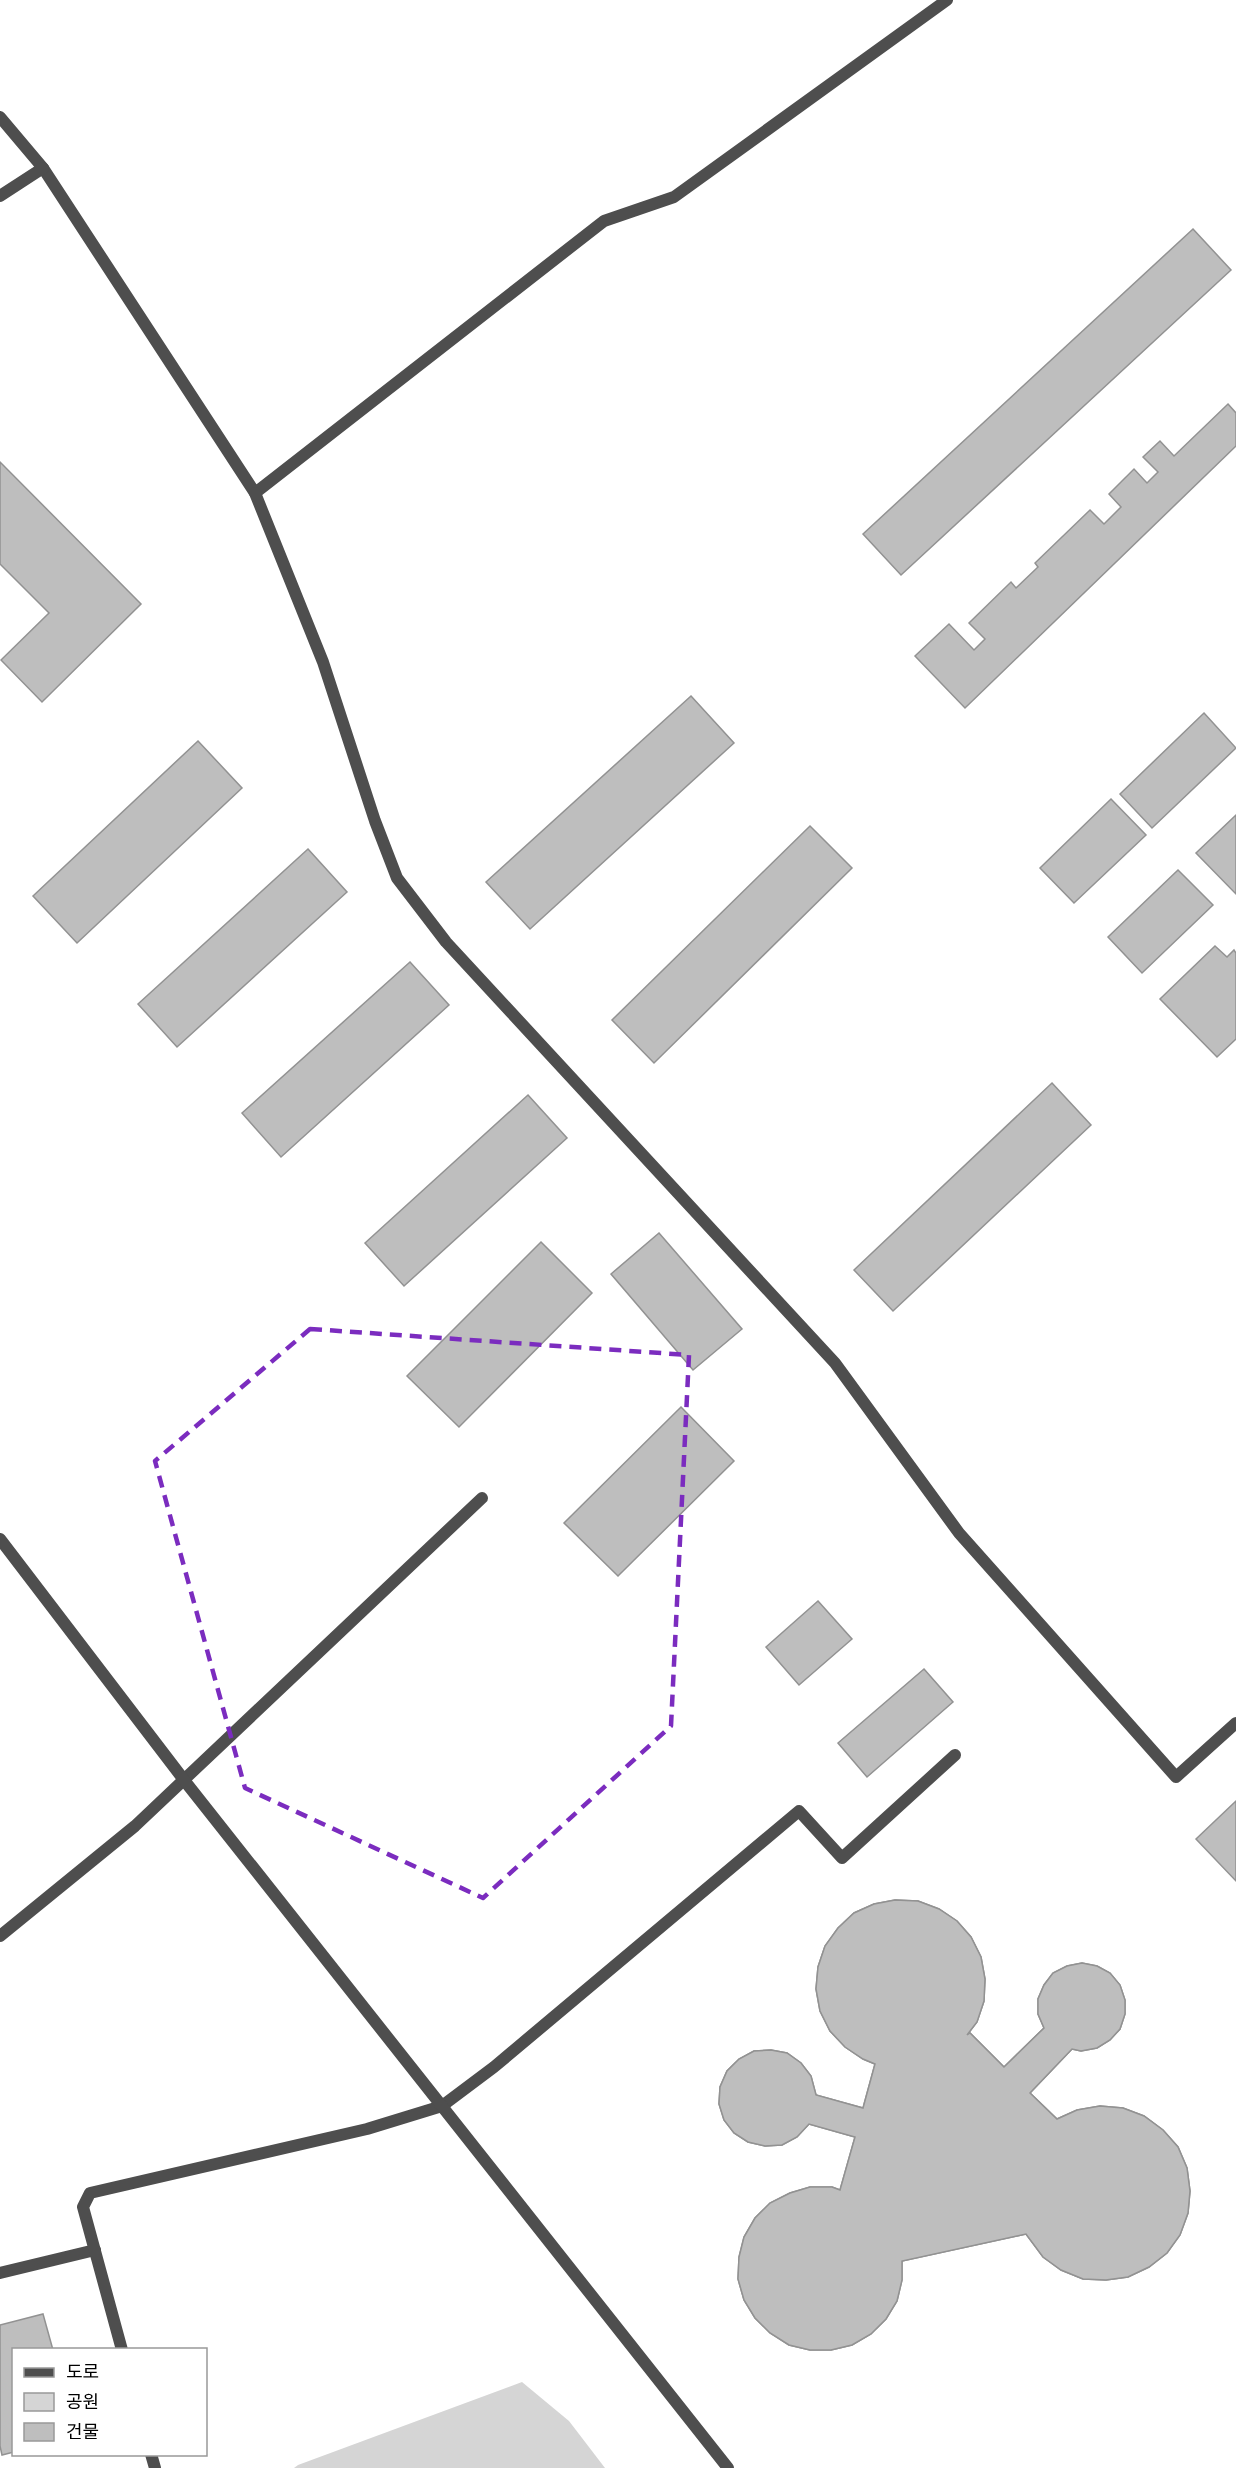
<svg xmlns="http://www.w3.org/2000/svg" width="1236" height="2468" font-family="'Golos Text','Noto Sans KR',sans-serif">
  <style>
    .green { fill: #d5d5d5 }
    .building { fill: #bebebe; stroke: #929292; stroke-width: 1.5; fill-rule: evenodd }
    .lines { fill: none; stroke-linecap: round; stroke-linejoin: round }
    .service { stroke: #4e4e4e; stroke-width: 12 }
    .minor { stroke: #4e4e4e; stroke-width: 12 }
    .tertiary { stroke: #4e4e4e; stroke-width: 12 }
    .marked { fill: none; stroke: #7b2cbf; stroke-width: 4.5; stroke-dasharray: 12 8; stroke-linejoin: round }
  </style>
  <rect width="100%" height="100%" fill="#fff"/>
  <path class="green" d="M522 2382 569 2421 605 2468H294L298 2465Z"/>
  <g class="building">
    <path d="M1193 229 1231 270 901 575 863 534Z"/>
    <path d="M1228 404 1236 413V446L965 708 915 656 949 624 974 650 985 639 969 623 1011 582 1016 588 1038 567 1035 563 1090 510 1104 524 1121 507 1109 494 1134 469 1147 483 1158 472 1143 457 1160 441 1174 456Z"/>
    <path d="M0 462 141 604 42 702 1 660 49 613 0 564Z"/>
    <path d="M691 696 734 743 530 929 486 882Z"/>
    <path d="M1204 713 1236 748 1152 828 1120 794Z"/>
    <path d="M198 741 242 788 77 943 33 896Z"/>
    <path d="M1111 799 1146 835 1074 903 1040 868Z"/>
    <path d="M1236 815V894L1196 853Z"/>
    <path d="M810 826 852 868 654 1063 612 1020Z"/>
    <path d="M308 849 347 892 177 1047 138 1004Z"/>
    <path d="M1178 870 1213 905 1142 973 1108 937Z"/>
    <path d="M1215 946 1227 957 1234 950 1236 953V1039L1217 1057 1160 999Z"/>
    <path d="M410 962 449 1005 281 1157 242 1113Z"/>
    <path d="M1052 1083 1091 1125 893 1311 854 1270Z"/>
    <path d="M528 1095 567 1138 404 1286 365 1243Z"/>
    <path d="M659 1233 742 1329 693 1370 611 1274Z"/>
    <path d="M541 1242 592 1293 459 1427 407 1376Z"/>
    <path d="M681 1407 734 1461 618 1576 564 1523Z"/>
    <path d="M818 1601 852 1639 799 1685 766 1647Z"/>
    <path d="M924 1669 953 1702 867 1777 838 1743Z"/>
    <path d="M1236 1801V1881L1196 1839Z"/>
    <path d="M895 1900 918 1901 939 1909 957 1921 971 1937 981 1957 985 1979 984 2001 977 2022 967 2035 970 2033 1004 2067 1044 2028 1038 2014V1999L1044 1985 1053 1973 1067 1966 1082 1963 1097 1966 1110 1973 1120 1985 1125 2000V2014L1120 2029 1110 2040 1097 2048 1081 2051 1072 2049 1030 2093 1057 2119 1077 2110 1100 2106 1123 2108 1144 2116 1163 2130 1178 2147 1187 2168 1190 2191 1188 2213 1180 2235 1167 2253 1149 2267 1128 2277 1106 2280 1083 2279 1061 2270 1043 2257 1026 2234 902 2261V2280L897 2301 886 2319 871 2334 852 2345 831 2350H810L789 2345 770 2333 755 2318 744 2300 738 2279 739 2257 744 2237 755 2218 770 2203 790 2193 810 2187H832L840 2190 855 2137 809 2124 797 2137 782 2145 765 2146 748 2142 734 2133 724 2120 719 2104 720 2087 727 2071 739 2059 754 2051 771 2050 787 2053 801 2063 811 2076 816 2095 863 2108 875 2064 863 2059 845 2047 830 2031 820 2011 816 1989 818 1967 825 1946 838 1928 854 1913 874 1904ZM954 2049 1039 2133 1026 2152 1017 2173 1015 2196 1017 2209 896 2235 886 2219 867 2202 905 2068 928 2064Z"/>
    <path d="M895 1900 918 1901 939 1909 957 1921 971 1937 981 1957 985 1979 984 2001 977 2022 967 2035 970 2033 1004 2067 1044 2028 1038 2014V1999L1044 1985 1053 1973 1067 1966 1082 1963 1097 1966 1110 1973 1120 1985 1125 2000V2014L1120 2029 1110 2040 1097 2048 1081 2051 1072 2049 1030 2093 1057 2119 1077 2110 1100 2106 1123 2108 1144 2116 1163 2130 1178 2147 1187 2168 1190 2191 1188 2213 1180 2235 1167 2253 1149 2267 1128 2277 1106 2280 1083 2279 1061 2270 1043 2257 1026 2234 902 2261V2280L897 2301 886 2319 871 2334 852 2345 831 2350H810L789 2345 770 2333 755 2318 744 2300 738 2279 739 2257 744 2237 755 2218 770 2203 790 2193 810 2187H832L840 2190 855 2137 809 2124 797 2137 782 2145 765 2146 748 2142 734 2133 724 2120 719 2104 720 2087 727 2071 739 2059 754 2051 771 2050 787 2053 801 2063 811 2076 816 2095 863 2108 875 2064 863 2059 845 2047 830 2031 820 2011 816 1989 818 1967 825 1946 838 1928 854 1913 874 1904Z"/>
    <path d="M43 2314 53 2350H14V2452L2 2455 0 2446V2325Z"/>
  </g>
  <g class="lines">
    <g class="service">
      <path d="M0 2273 95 2250"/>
      <path d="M122 2350 83 2207 90 2193 367 2129 442 2106 494 2067 799 1811 842 1858 955 1755"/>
      <path d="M151 2454 155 2468"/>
    </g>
    <g class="minor">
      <path d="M0 117 43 168 255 493 604 221 674 197 947 0"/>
      <path d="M0 196 43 168"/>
      <path d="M255 493 323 662 375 821 397 878 446 942 835 1363 959 1533 1176 1777 1236 1723"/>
      <path d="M0 1936 135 1826 482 1498"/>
    </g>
    <path class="tertiary" d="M0 1539 184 1780 728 2468"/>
  </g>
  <path class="marked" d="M310 1329 689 1355 671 1726 483 1898 245 1788 155 1461Z"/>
  <rect x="12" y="2348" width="195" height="108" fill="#ffffff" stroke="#999999" stroke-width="1.5"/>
  <rect x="24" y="2368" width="30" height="9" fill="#4e4e4e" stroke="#999999" stroke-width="1.5"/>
  <text x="66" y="2378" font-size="18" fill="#000000">도로</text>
  <rect x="24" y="2393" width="30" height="18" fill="#d5d5d5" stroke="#999999" stroke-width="1.5"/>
  <text x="66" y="2408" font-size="18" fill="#000000">공원</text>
  <rect x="24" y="2423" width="30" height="18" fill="#bebebe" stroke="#999999" stroke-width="1.5"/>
  <text x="66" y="2438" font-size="18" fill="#000000">건물</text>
</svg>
